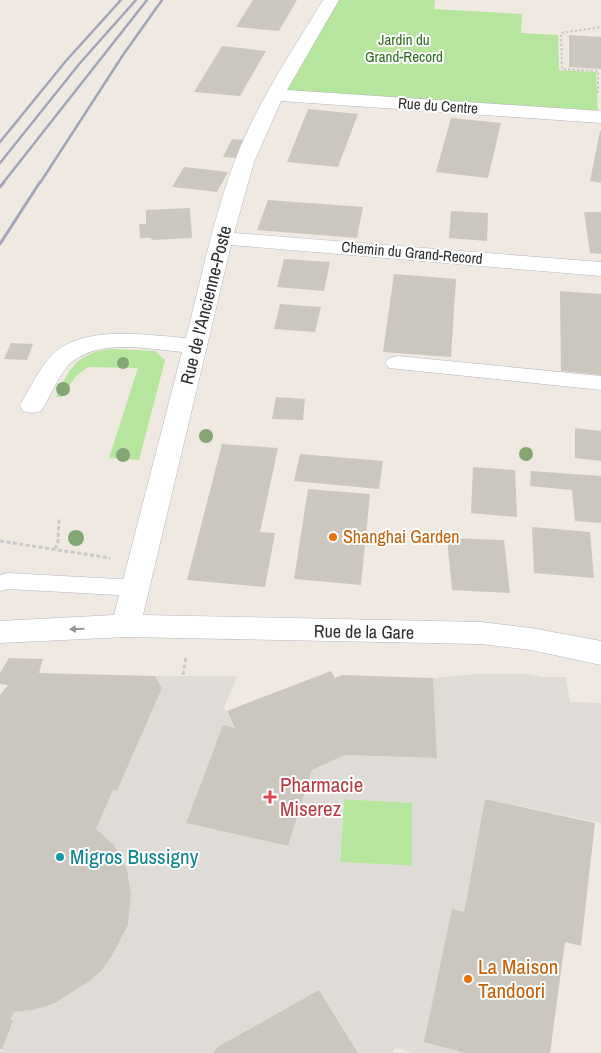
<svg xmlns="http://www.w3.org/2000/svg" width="601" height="1053" font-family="'Archivo Narrow',sans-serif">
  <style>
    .green { fill: #b6e59e }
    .plaza { fill: #dfdcd8; fill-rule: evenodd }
    .building { fill: #cbc7bf }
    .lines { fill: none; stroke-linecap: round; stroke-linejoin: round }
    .service-casing { stroke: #b4b7c1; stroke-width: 1 }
    .minor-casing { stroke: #b4b7c1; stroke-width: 1 }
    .path-far1 { stroke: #c9c9c9; stroke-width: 2; stroke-dasharray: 2.5 2; stroke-linecap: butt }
    .path { stroke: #c9c9c9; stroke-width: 3; stroke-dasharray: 4 2.5; stroke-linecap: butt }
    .service { fill: #fff; fill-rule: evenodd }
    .minor { fill: #fff; fill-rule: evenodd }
    .rail-far1 { stroke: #a3a6b8; stroke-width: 2.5 }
    .rail { stroke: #a3a6b8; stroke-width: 3 }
    .tree { fill: #84a574 }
    .oneway { fill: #969696 }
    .food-dot { fill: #e8710a; stroke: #fff; stroke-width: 2 }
    .health-dot { fill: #e0444e; stroke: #fff; stroke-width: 2 }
    .culture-dot { fill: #0f9aa8; stroke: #fff; stroke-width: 2 }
    .labels { text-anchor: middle; stroke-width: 4; stroke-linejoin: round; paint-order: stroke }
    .far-park-label { font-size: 15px; fill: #2c6e1b; stroke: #fff }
    .far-street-label { font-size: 15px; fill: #2e2e2e; stroke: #fff }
    .street-label { font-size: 18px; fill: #2e2e2e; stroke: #fff }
    .food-label { font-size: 18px; fill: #c56008; stroke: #fff; text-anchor: start }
    .near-health-label { font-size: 21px; fill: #be3a42; stroke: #fff; text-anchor: start }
    .near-culture-label { font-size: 21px; fill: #0d838f; stroke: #fff; text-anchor: start }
    .near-food-label { font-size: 21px; fill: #c56008; stroke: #fff; text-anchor: start }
  </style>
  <rect width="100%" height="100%" fill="#efe9e1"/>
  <g class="green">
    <path d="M336 0H435L434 9 522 14 521 33 558 35 559 70 596 72 598 111 287 90Z"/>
    <path d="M112 349 155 351 165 360 139 460 109 458 138 368 88 367 76 376 62 397H56C69 368 78 352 112 349Z"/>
    <path d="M344 799 413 803V866L340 862Z"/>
  </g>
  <path class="plaza" d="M475 674H528L542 677H566L570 702 601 703V823L485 799 464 912 425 1042 465 1053H414L394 1048 393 1053H358L319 990 219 1046 213 1053H0L13 1022 10 1020 14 1012 33 1010 53 1004 87 983 128 925 131 895 127 869 114 845 96 829 113 790 117 791 162 688 155 676H237L224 708 235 728 223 725 186 823 288 846 312 770 345 755 437 758 433 678ZM344 799 412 803V866L340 862Z"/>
  <g class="building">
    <path d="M253 0H297L279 31 236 27Z"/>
    <path d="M569 35 601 37V69L569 67Z"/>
    <path d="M222 46 266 51 240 96 194 92Z"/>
    <path d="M308 109 358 114 338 167 287 162Z"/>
    <path d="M451 118 501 123 488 178 436 172Z"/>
    <path d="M600 131H601V183L590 181Z"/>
    <path d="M232 139 247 140 239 158 223 157Z"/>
    <path d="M184 167 228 172 217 192 172 187Z"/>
    <path d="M268 200 363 207 357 238 257 230Z"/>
    <path d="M190 208 192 238 152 240 151 238H140L139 224H146V210Z"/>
    <path d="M451 211 488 213 487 241 449 238Z"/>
    <path d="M584 212H601V254L590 253Z"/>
    <path d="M284 259 330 262 324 291 277 287Z"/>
    <path d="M394 274 456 279 451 357 383 352Z"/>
    <path d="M560 291 601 294V375L561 371Z"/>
    <path d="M280 304 321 307 315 332 274 329Z"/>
    <path d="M11 343 33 344 27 360 4 359Z"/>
    <path d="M276 397 305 399 303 420 272 419Z"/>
    <path d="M575 428 601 431V461L575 458Z"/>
    <path d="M222 444 278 448 260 532 275 533 265 587 187 580Z"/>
    <path d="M300 454 383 461 379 489 294 481Z"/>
    <path d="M473 467 515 470 517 517 471 513Z"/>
    <path d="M531 471 601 476V523L575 521 572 490 530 486Z"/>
    <path d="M308 489 370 494 361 585 294 579Z"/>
    <path d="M532 527 590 532 594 578 534 573Z"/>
    <path d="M447 538 504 540 510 593 452 590Z"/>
    <path d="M9 658 43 659 39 673 155 676 162 688 117 791 113 790 96 829 114 845 127 869 131 895 128 925 111 957 101 971 87 983 53 1004 33 1010 14 1012 10 1020 13 1021 2 1049H0V695L8 685 0 684V673Z"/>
    <path d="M331 671 335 678 342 675 433 678 437 758 345 755 312 770 288 846 186 823 223 725 235 728 227 711Z"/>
    <path d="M485 799 595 823 581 946 565 942 550 1053H465L424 1042 452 909 464 912Z"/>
    <path d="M319 990 358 1053H213L219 1046Z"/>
  </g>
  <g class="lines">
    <defs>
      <path id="service" d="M8 573 136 580 144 582 147 588 144 594 136 596 8 589 0 591V575Z"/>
      <g id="minor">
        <path d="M323 0H339L287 90 601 111V123L281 101 254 162 234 233 601 262V276L231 245 143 615 481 622 531 628 601 641V665L531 650 481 644 126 637 0 643V621L114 615 182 352C147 349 94 337 67 367 56 380 50 397 41 411L32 413 23 411 20 405C30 389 38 370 51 356 82 324 146 335 186 338 201 280 213 219 234 163 255 106 292 52 323 0Z"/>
        <path d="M397 356 601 376V390L389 368 385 363 389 358Z"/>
      </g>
    </defs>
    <use href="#service" class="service-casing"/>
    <use href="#minor" class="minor-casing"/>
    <path class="path-far1" d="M598 93V71L562 69 561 33 601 27"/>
    <g class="path">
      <path d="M0 541 110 558"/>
      <path d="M55 549 58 542 59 519"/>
      <path d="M183 675 186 656"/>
    </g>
    <use href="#service" class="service"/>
    <use href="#minor" class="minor"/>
    <g class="rail-far1">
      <path d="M0 142 65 62 121 0"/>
      <path d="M0 163 80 63 136 0"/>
      <path d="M3 183 147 0"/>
      <path d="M40 183 123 55 162 0"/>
    </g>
    <g class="rail">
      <path d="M0 187 4 182"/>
      <path d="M0 244 40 182"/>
    </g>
  </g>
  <g class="tree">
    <circle cx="123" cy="363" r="6"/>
    <circle cx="63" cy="389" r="7"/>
    <circle cx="206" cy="436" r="7"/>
    <circle cx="526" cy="454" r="7"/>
    <circle cx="123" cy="455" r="7"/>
    <circle cx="76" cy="538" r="8"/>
  </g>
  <defs><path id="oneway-solid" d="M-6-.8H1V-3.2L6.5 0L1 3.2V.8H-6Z" transform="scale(1.25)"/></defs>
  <use class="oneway" href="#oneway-solid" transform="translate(77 629) rotate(178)"/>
  <g class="food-dot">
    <circle cx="333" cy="537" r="5"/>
    <circle cx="468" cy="979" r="5"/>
  </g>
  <path class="health-dot" d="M267.5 789.5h5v5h5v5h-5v5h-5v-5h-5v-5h5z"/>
  <circle class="culture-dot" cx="60" cy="857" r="5"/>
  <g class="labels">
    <g class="far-park-label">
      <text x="404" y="45">Jardin du<tspan x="404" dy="17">Grand-Record</tspan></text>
    </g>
    <g class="far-street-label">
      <text transform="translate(438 106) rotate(4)" y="5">Rue du Centre</text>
      <text transform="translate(412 253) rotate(5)" y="5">Chemin du Grand-Record</text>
    </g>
    <g class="street-label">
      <text transform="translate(206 305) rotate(-76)" y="6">Rue de l'Ancienne-Poste</text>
      <text transform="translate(364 632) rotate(1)" y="6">Rue de la Gare</text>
    </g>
    <g class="food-label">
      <text x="343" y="543">Shanghai Garden</text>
    </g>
    <g class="near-health-label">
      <text x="280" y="792">Pharmacie<tspan x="280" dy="24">Miserez</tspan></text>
    </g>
    <g class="near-culture-label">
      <text x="70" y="864">Migros Bussigny</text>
    </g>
    <g class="near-food-label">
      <text x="478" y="974">La Maison<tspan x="478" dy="24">Tandoori</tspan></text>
    </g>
  </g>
</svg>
